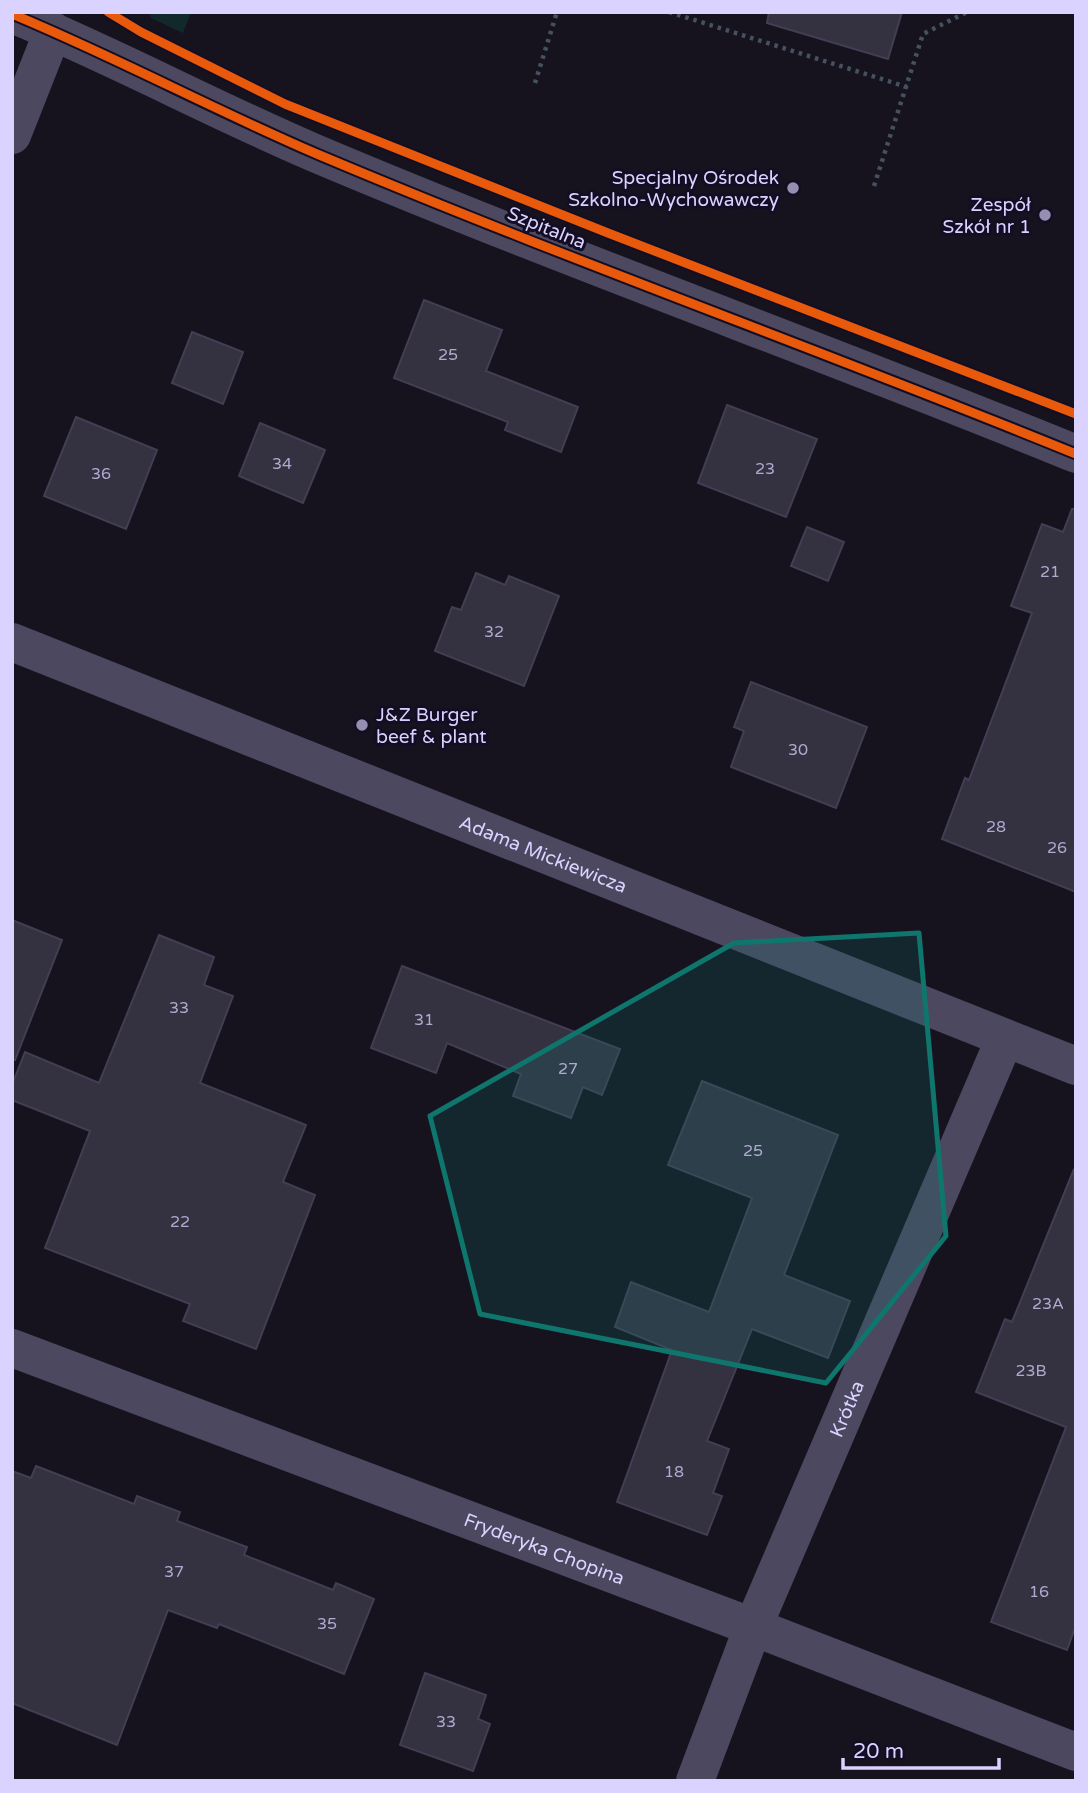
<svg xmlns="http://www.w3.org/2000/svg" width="1088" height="1793" font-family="'Varela Round',sans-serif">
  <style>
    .green { fill: #12292c }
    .building { fill: #343141; stroke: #433e53; stroke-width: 2 }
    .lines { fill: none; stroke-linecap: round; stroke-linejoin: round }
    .path { stroke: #465160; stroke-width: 4.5; stroke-dasharray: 3.5 5; stroke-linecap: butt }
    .minor { stroke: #4b4860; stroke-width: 38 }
    .cycleway-casing { stroke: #140e24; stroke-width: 13 }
    .cycleway { stroke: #e8590c; stroke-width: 9 }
    .marked { fill: #0f766e; fill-opacity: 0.2; stroke: #0f766e; stroke-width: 5; stroke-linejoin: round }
    .poi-dot { fill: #958fb1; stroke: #140e24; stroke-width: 2.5 }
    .labels { text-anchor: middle; stroke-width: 6; stroke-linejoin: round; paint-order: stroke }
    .number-label { font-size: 16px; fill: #b0aad0 }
    .poi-label { font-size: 19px; fill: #dad2ff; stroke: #140e24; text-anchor: end }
    .street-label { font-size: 19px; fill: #dad2ff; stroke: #140e24 }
  </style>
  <rect width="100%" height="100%" fill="#16131f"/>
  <path class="green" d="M149 12H191L183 33 151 18Z"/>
  <g class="building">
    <path d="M769 12H902L888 59 767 23Z"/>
    <path d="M424 300 502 330 486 371 578 407 561 452 505 430 508 422 394 378Z"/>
    <path d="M192 332 243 352 223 404 172 383Z"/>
    <path d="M727 405 817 439 786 517 698 483Z"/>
    <path d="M76 417 157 450 126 529 44 496Z"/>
    <path d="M260 423 325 450 303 503 239 476Z"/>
    <path d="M1072 509H1076V892L942 839 965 778 969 780 1032 613 1011 606 1042 524 1063 532Z"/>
    <path d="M807 527 844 542 828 581 791 566Z"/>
    <path d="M476 573 505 585 509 576 559 596 524 686 435 651 452 607 461 610Z"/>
    <path d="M751 682 867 727 836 808 731 767 744 731 734 727Z"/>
    <path d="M12 920 62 940 15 1060H12Z"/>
    <path d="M159 935 214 957 204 985 233 996 200 1083 306 1125 283 1182 315 1195 256 1349 183 1321 190 1304 45 1248 90 1131 12 1100V1085L25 1052 99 1083Z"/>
    <path d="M402 966 620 1049 602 1095 583 1087 571 1118 513 1096 521 1074 447 1043 436 1073 371 1048Z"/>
    <path d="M702 1081 838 1135 784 1275 850 1301 828 1358 752 1329 707 1441 729 1449 713 1493 722 1496 707 1535 617 1502 672 1350 615 1327 631 1282 709 1312 752 1198 668 1165Z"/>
    <path d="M1074 1169 1076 1625 1067 1650 991 1622 1066 1427 976 1392 1005 1319 1012 1322Z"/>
    <path d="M36 1466 134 1504 137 1496 180 1512 177 1521 247 1547 244 1555 333 1590 336 1583 374 1599 344 1674 219 1624 217 1628 168 1610 117 1745 12 1703V1471L31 1478Z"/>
    <path d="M425 1673 486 1695 478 1719 490 1724 473 1771 400 1745Z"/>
  </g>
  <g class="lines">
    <g class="path">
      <path d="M669 12 907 87"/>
      <path d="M535 83 557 12"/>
      <path d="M874 186 923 34 967 12"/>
    </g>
    <g class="minor">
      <path d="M12 14C116 57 214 110 317 154 568 260 824 351 1076 454"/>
      <path d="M12 135 53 31"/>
      <path id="s1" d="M12 642 1076 1066"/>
      <path id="s2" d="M12 1348 753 1627 1076 1752"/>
      <path id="s3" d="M695 1781 753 1627 1005 1038"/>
    </g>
    <defs>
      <g id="cycleway">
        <path d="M108 12 141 32 285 104 608 233 1076 414"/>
        <path d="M12 14C116 57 214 110 317 154 568 260 824 351 1076 454"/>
      </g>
    </defs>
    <use href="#cycleway" class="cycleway-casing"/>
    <use href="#cycleway" class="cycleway"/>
  </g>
  <path class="marked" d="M919 933 946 1236 826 1383 480 1314 430 1116 734 943Z"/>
  <g class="poi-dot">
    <circle cx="793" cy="188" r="7"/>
    <circle cx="1045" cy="215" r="7"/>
    <circle cx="362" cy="725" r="7"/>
  </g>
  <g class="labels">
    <g class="number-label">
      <text x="448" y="360">25</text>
      <text x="282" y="469">34</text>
      <text x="765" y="474">23</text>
      <text x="101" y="479">36</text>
      <text x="1050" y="577">21</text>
      <text x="494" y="637">32</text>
      <text x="798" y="755">30</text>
      <text x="996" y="832">28</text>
      <text x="1057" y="853">26</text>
      <text x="179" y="1013">33</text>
      <text x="424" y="1025">31</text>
      <text x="568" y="1074">27</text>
      <text x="753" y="1156">25</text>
      <text x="180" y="1227">22</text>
      <text x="1048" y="1309">23A</text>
      <text x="1031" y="1376">23B</text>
      <text x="674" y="1477">18</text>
      <text x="174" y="1577">37</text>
      <text x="1039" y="1597">16</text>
      <text x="327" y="1629">35</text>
      <text x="446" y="1727">33</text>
    </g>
    <g class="poi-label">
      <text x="779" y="184">Specjalny Ośrodek<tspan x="779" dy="22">Szkolno-Wychowawczy</tspan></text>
      <text x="1031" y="211">Zespół<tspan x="1031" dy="22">Szkół nr 1</tspan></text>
      <text x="376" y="721" text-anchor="start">J&amp;Z Burger<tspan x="376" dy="22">beef &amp; plant</tspan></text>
    </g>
    <g class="street-label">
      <text transform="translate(547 227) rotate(22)" y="7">Szpitalna</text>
      <text dy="7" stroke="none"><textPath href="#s1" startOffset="572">Adama Mickiewicza</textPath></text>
      <text dy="7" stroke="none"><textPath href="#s3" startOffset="402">Krótka</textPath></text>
      <text dy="7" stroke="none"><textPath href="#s2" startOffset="569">Fryderyka Chopina</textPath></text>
    </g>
  </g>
  <rect width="1088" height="1793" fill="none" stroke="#dad2ff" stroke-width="28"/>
  <path d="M843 1758v10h156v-10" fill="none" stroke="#dad2ff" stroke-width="3.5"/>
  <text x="853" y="1758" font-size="21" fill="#dad2ff" stroke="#140e24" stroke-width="5" paint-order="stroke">20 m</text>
</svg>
